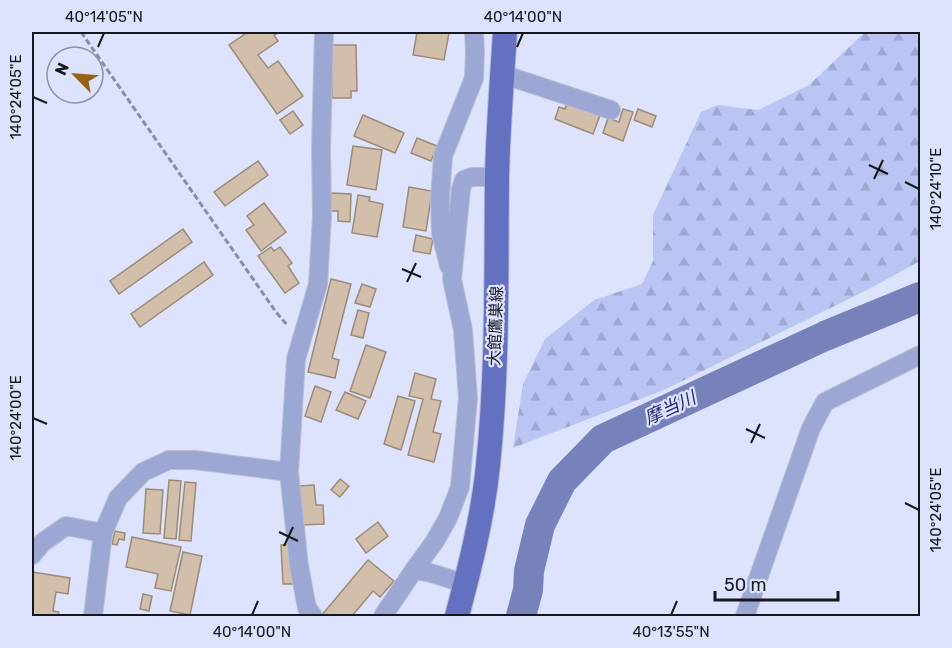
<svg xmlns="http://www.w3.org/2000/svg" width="952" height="648" font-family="Rubik,'Noto Sans JP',sans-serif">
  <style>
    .forest { fill: url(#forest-firs) }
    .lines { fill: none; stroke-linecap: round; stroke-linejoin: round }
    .river { stroke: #7782ba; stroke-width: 30 }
    .building { fill: #d1bfab; stroke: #9c8b77; stroke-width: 1.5 }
    .minor-casing { stroke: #b9bed4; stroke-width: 20 }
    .major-casing { stroke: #b9bed4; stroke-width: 26 }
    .path { stroke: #8a8ea0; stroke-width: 3; stroke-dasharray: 6 3; stroke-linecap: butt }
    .minor { stroke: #9da7d4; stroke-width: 18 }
    .major { stroke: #6471c1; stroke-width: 24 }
    .ticks { fill: none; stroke: #15171f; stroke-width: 2 }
    .labels { text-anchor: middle; stroke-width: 4.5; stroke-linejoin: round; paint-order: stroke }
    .street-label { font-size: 16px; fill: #15171f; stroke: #dde3fc }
    .water-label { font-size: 18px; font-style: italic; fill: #23276a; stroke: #dde3fc }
    .neatline { fill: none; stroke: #15171f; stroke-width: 2 }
    .ticks-label { font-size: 15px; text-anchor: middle; fill: #15171f }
  </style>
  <defs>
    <pattern id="forest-firs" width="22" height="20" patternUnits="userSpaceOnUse" patternTransform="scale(1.5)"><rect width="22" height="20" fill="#bac5f4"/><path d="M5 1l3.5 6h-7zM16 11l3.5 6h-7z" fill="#9fa8d1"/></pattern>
  </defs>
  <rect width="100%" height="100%" fill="#dde3fc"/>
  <path class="forest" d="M865 32H920V261L871 288 664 390 513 448 523 384 545 339 594 300 642 284 653 261V215L701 112 718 105 758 110 809 85Z"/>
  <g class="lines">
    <path class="river" d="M521 616 528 590 529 571 540 525 562 481 603 439 825 336 920 297"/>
  </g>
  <g class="building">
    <path d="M248 32H280L274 35 278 41 258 55 268 68 278 61 303 96 277 114 229 45Z"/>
    <path d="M417 32H438L449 33 444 60 413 55Z"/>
    <path d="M332 45H356L357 91H351V98H332Z"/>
    <path d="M568 101 601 113 593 134 555 119 559 107 565 109Z"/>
    <path d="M623 109 633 112 623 141 603 133 608 118 619 122Z"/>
    <path d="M638 109 656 116 652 127 634 120Z"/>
    <path d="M293 111 303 125 290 134 280 120Z"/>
    <path d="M363 115 404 133 395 153 354 136Z"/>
    <path d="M417 138 437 146 431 161 411 153Z"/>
    <path d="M353 146 382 150 376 190 347 185Z"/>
    <path d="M258 161 268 175 225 206 214 192Z"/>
    <path d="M409 187 432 191 426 231 403 227Z"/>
    <path d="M331 193 351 194 350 222 338 221V211H331Z"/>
    <path d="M358 195 370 197 369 201 383 204 377 237 352 233Z"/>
    <path d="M264 203 286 232 261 251 246 230 254 225 247 216Z"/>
    <path d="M183 229 192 242 119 294 110 281Z"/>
    <path d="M416 235 433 239 430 254 413 251Z"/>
    <path d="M271 247 274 251 280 247 292 263 288 266 299 283 285 293 258 256Z"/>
    <path d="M204 262 213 275 140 327 131 314Z"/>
    <path d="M331 279 351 284 332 358 339 360 335 378 308 372Z"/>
    <path d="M362 284 376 289 370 307 355 303Z"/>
    <path d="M358 310 369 313 363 338 351 335Z"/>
    <path d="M366 345 386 352 370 398 350 391Z"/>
    <path d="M415 373 436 379 431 399 441 401 433 432 441 434 434 462 408 455 423 399 409 396Z"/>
    <path d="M315 386 331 392 321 422 305 416Z"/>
    <path d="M345 392 366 401 358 419 336 410Z"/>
    <path d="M398 396 415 401 401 450 384 444Z"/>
    <path d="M340 479 349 486 340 497 331 490Z"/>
    <path d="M169 480 181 481 176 539 164 538Z"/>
    <path d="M185 482 196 483 191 541 179 540Z"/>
    <path d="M314 485 316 505H323L324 524 302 525 300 486Z"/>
    <path d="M146 489 163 490 160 534 143 533Z"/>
    <path d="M378 522 388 536 366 553 356 539Z"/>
    <path d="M115 531 125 533 124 540 119 539 117 545 112 544Z"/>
    <path d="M132 537 181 547 171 591 155 588 158 574 126 567Z"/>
    <path d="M292 544 294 584H283L281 545Z"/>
    <path d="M183 552 202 556 190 615 170 611Z"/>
    <path d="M368 560 394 581 380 597 373 591 352 616H321Z"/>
    <path d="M32 572 70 578 68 594 56 592 53 611 59 612 58 616H32Z"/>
    <path d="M143 594 152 596 149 611 140 609Z"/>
  </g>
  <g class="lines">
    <defs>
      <g id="minor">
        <path d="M502 74 611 110"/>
        <path d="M449 266 441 233 440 199 443 156 474 78 475 51 474 32"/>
        <path d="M32 555 42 543 66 526 103 533"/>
        <path d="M414 570 435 541 448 518 460 487 468 398 463 330 452 279 461 189 464 180 472 177H497"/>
        <path d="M93 616 103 533 118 498 143 472 169 460H195L289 472"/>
        <path d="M313 616 307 608 299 566 289 472 296 359 318 284 322 216 321 149 324 32"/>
        <path d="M383 616 414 570 431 573 466 584"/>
        <path d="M745 616 811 428 825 402 920 355"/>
      </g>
      <path id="major" d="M457 616C470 567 483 516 488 465 498 369 496 273 497 177 498 129 502 80 505 32"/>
    </defs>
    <use href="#minor" class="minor-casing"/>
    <use href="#major" class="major-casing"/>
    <path class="path" d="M81 32 276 312 288 326"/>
    <use href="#minor" class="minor"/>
    <use href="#major" class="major"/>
  </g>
  <path class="ticks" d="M98 47 104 33M517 47 523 33M33 97 47 103M869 165 888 174M874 179 883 160M905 182 919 189M402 269 421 277M407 282 416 263M33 418 47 424M746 429 765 438M751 443 760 424M905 503 919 510M279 532 298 541M284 546 293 527M252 615 258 601M671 615 677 601"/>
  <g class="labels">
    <g class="street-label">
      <text transform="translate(495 326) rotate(-88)" y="6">大館鷹巣線</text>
    </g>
    <g class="water-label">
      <text transform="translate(670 408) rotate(-25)" y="6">摩当川</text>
    </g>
  </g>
  <rect width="952" height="648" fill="none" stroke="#dde3fc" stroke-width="66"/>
  <g transform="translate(75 75) rotate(295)"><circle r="28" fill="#dde3fc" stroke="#8d91a4" stroke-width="1.5"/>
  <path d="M0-4.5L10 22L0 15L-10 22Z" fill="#966216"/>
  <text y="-9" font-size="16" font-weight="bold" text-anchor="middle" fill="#15171f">N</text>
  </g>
  <path d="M715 591v9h123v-9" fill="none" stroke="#15171f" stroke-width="3"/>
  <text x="724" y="591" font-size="18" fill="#15171f" stroke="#dde3fc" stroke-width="4.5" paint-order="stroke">50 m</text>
  <rect x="33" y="33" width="886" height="582" class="neatline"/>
  <g class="ticks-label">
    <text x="104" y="22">40°14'05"N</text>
    <text x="523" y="22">40°14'00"N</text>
    <text transform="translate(16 97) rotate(-90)" y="5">140°24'05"E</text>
    <text transform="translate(936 189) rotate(-90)" y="5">140°24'10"E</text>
    <text transform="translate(16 418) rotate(-90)" y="5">140°24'00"E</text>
    <text transform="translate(936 510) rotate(-90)" y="5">140°24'05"E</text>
    <text x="252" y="637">40°14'00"N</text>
    <text x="671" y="637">40°13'55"N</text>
  </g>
</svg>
